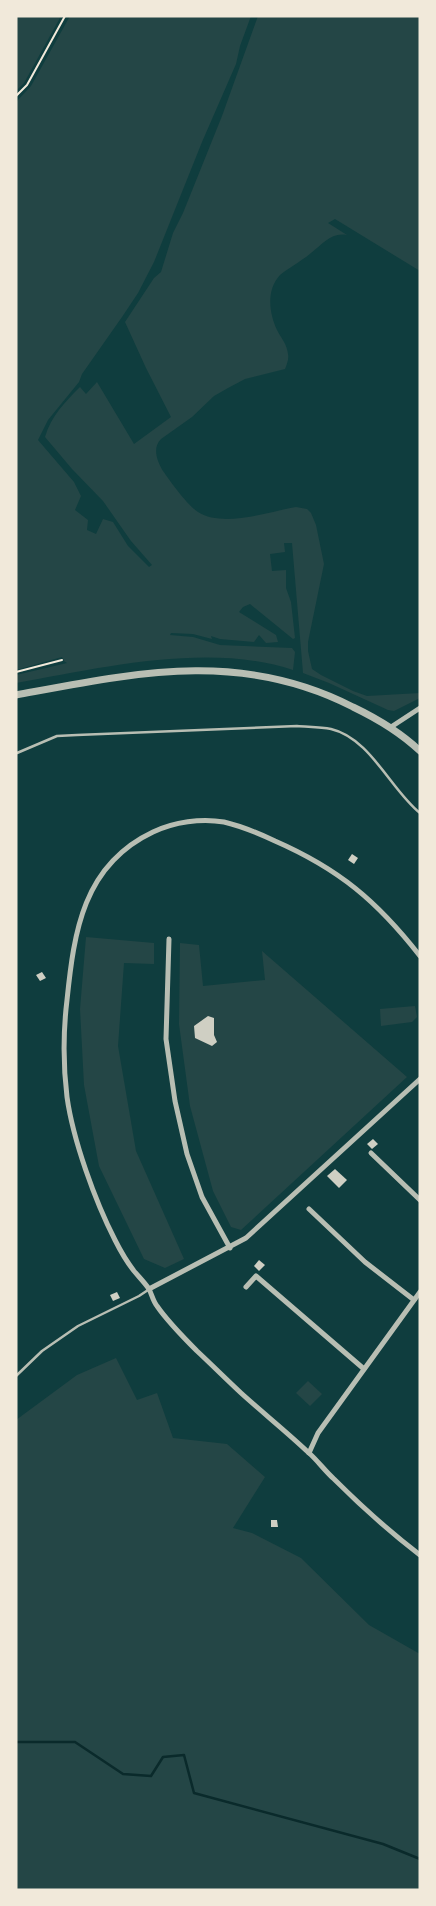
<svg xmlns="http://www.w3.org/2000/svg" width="436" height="1906" font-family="Raleway,sans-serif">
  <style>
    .green { fill: #244646 }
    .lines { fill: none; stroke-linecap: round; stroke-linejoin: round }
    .stream { stroke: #0a2a2b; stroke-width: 2.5 }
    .building { fill: #cfcfc3 }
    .path { stroke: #f1e9da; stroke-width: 2 }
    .service { stroke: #b8beb3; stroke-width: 2.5 }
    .minor { stroke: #b8beb3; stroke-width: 5 }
    .tertiary { stroke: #b8beb3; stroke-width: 7 }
  </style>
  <rect width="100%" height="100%" fill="#0f3d3e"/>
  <g class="green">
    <path d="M16 16H61L24 83 16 91Z"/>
    <path d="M70 16H251L240 46 236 64 202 142 154 262 138 293 122 317 82 374 79 382 48 420 38 440 74 482 81 496 75 510 88 520 87 530 96 534 103 519 113 522 128 546 149 567 152 565 131 541 103 501 72 469 45 437C51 416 65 402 80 387L86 394 97 382 134 444 171 417 146 368 125 322 154 278 161 272 173 233 183 213 222 116 258 16H420V271L335 219 328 223 347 235C331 232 323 244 311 253 303 260 287 269 280 275 266 290 269 313 277 330 281 338 287 344 288 354 289 359 287 364 285 369L245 379 228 388 214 396 192 417 161 439C152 448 157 461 163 471 170 481 188 506 198 512 223 528 268 512 296 507L307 509 311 513 316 525 324 564 308 642V651L312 669 321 675 353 691 367 696 420 693V698L394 711 388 710 329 683 303 673 292 543H284L285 552 270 554 272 571 286 570V588L291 602 295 638 293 639 250 604 243 607 239 612 276 635 278 642 266 643 259 635 254 642 220 639 211 636 212 639 193 634 171 633 170 635 193 637 220 645 292 648 295 652 293 670C209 642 101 668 16 683V675L67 663 64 661 62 657 16 670V102L31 86Z"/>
    <path d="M86 937 154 943V964L124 963 118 1046 136 1151 184 1259 165 1268 144 1259 99 1166 84 1085 80 1009Z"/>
    <path d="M180 943 199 945 203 986 265 980 262 951 407 1077 241 1230 231 1227 213 1191 190 1106 179 1024Z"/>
    <path d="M415 1006 417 1017 412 1022 381 1026 380 1009Z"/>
    <path d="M116 1358 137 1400 157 1393 173 1438 227 1444 265 1477 233 1528 252 1533 301 1558 369 1625 420 1654V1890H16V1420L77 1375Z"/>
    <path d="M308 1381 322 1394 310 1406 296 1393Z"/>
  </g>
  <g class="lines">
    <path class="stream" d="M16 1742H75L123 1774 151 1776 163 1757 184 1755 194 1793 383 1844 420 1859"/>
  </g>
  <g class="building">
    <path d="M352 854 358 858 354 864 348 860Z"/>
    <path d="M42 972 46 978 40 981 36 975Z"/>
    <path d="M208 1016 214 1018V1035L217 1042 212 1046 195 1038 194 1026Z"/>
    <path d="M373 1139 378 1144 372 1149 367 1144Z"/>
    <path d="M335 1169 347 1180 339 1188 327 1176Z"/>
    <path d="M259 1260 265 1265 259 1271 254 1266Z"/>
    <path d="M117 1292 120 1298 113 1301 110 1295Z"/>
    <path d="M271 1520H277L278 1527H271Z"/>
  </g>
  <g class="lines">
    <g class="path">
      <path d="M16 96 27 85 65 16"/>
      <path d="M16 672 62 660"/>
    </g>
    <g class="service">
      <path d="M17 753 57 736 77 735 297 726C308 727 320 727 331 729 370 738 391 790 420 813"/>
      <path d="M16 1376 42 1351 78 1326 139 1296 148 1290"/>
    </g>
    <g class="minor">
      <path d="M391 727 420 708"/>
      <path d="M169 939 166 1039 175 1101 187 1154 202 1197 230 1248"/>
      <path d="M420 956C377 901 339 869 275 841 258 833 241 826 224 822 201 818 174 822 153 832 83 865 74 932 67 1000 63 1033 63 1064 67 1097 73 1140 95 1201 115 1240 120 1250 127 1262 134 1271 139 1277 145 1283 149 1289 152 1295 153 1301 157 1306 168 1322 183 1337 197 1351 212 1365 226 1379 241 1393 263 1413 287 1432 309 1453 318 1461 325 1471 334 1479 361 1506 390 1532 420 1555"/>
      <path d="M371 1153 420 1200"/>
      <path d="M309 1209 365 1262 414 1300"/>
      <path d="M246 1287 256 1276 364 1369"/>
      <path d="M149 1289 246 1238 420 1079"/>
      <path d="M309 1453 318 1433 420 1292"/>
    </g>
    <path class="tertiary" d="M16 695C135 673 240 649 353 707 378 719 400 732 420 751"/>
  </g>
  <rect width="436" height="1906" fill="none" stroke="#f1e9da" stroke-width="35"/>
</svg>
